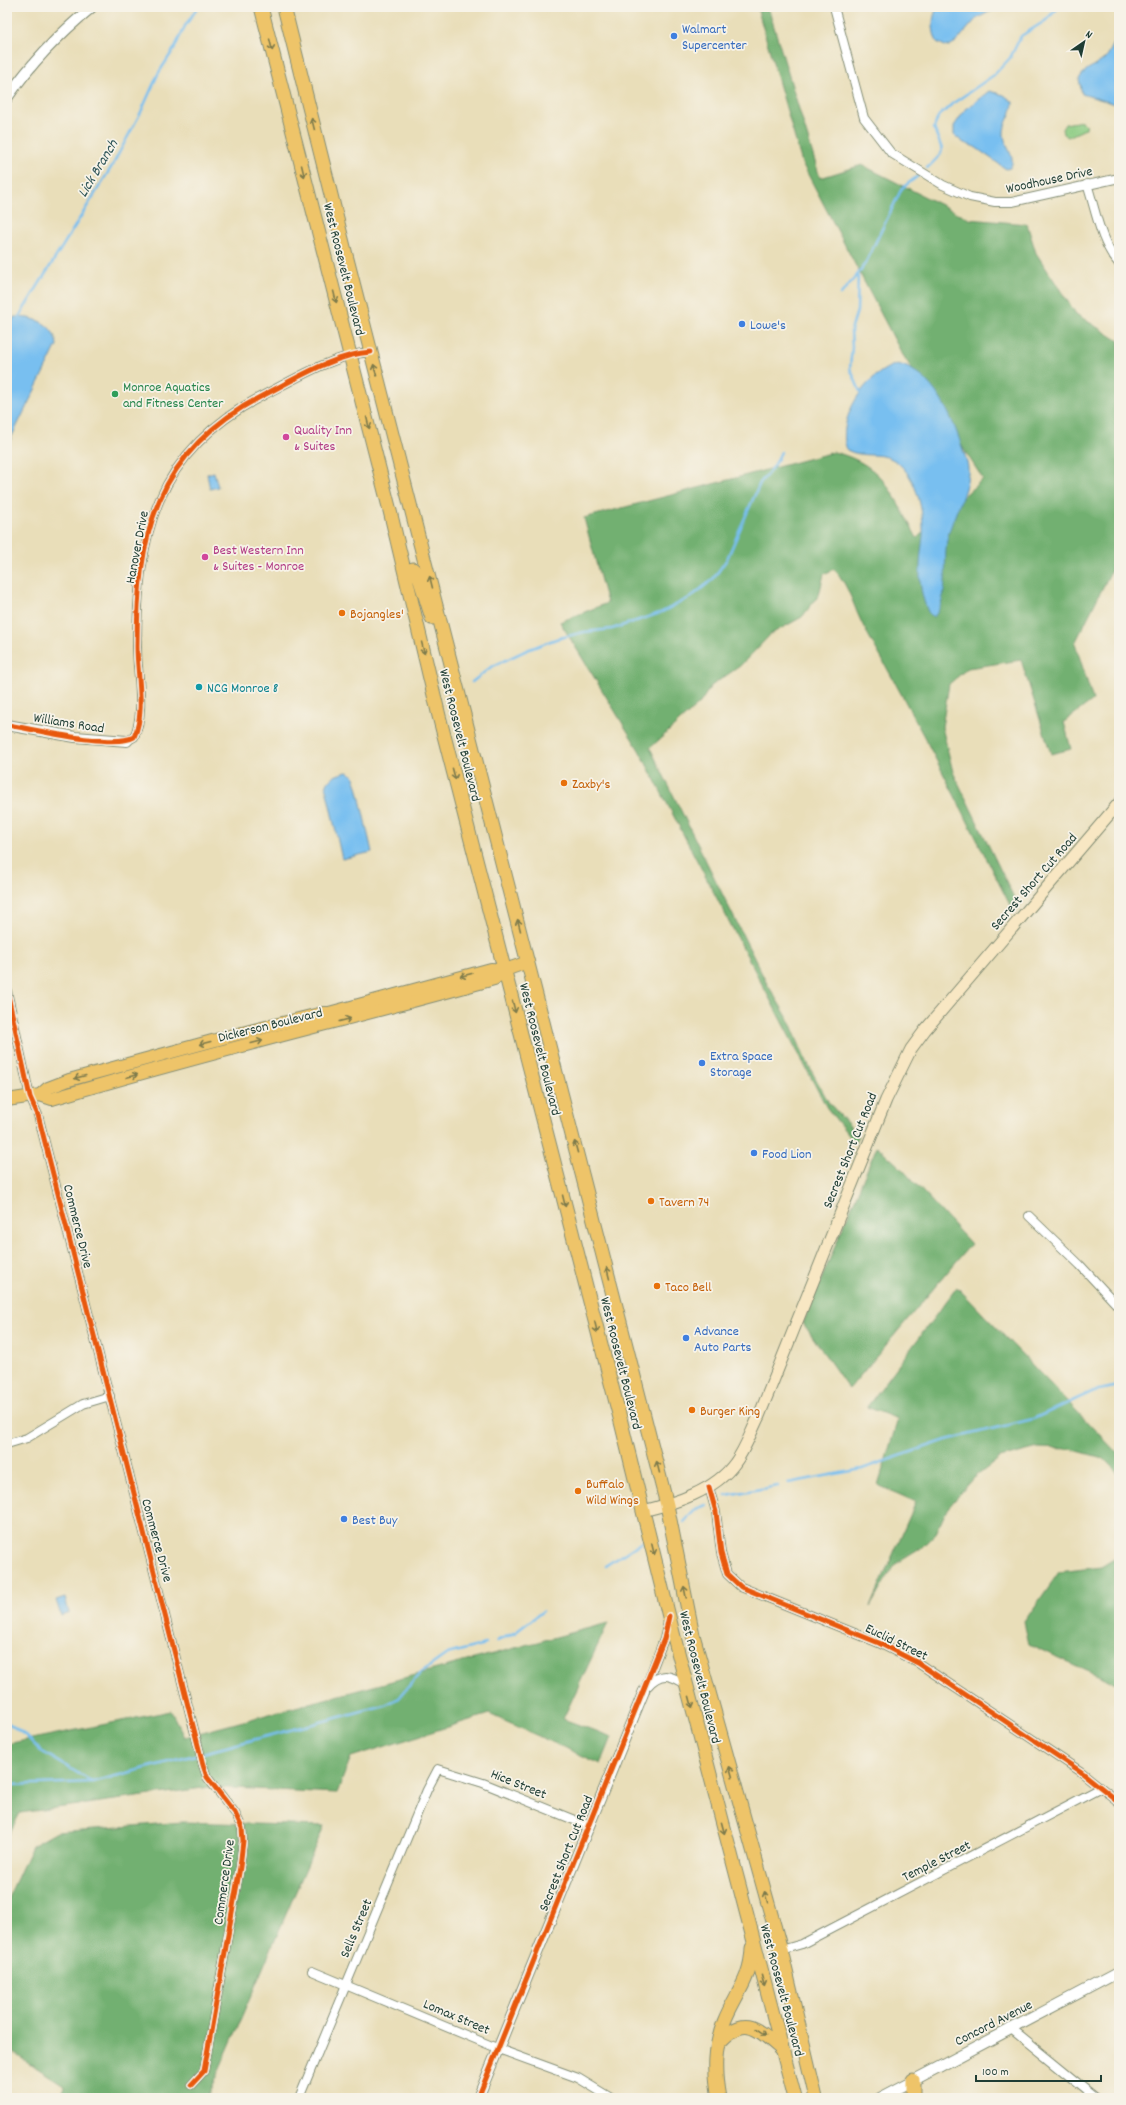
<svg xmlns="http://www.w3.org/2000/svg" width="1126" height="2105" font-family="Dekko,sans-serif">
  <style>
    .green { fill: #8dcc83; stroke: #56845c }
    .forest { fill: #72b071; stroke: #487652 }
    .water { fill: #78bff0; stroke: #4c7e92 }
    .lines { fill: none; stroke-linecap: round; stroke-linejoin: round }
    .stream { stroke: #78bff0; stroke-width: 2.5 }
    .minor-casing { stroke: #848e76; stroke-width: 10 }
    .tertiary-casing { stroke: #848e76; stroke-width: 12 }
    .secondary-casing { stroke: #848e76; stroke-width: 13 }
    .primary-casing { stroke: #848e76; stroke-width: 14 }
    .trunk-casing { stroke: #848e76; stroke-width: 15 }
    .minor { stroke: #fff; stroke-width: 8 }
    .tertiary { stroke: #fff; stroke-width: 10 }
    .secondary { stroke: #f8e7c3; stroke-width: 11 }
    .primary { stroke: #eec469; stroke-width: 12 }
    .trunk { stroke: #eec469; stroke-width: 13 }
    .cycleway-casing { stroke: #f7f3e8; stroke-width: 8 }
    .cycleway { stroke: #e8590c; stroke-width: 5 }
    .oneway { stroke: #7c7a4c }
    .shop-dot { fill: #3f7fe0; stroke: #f7f3e8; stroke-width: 1.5 }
    .leisure-dot { fill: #2e9e5b; stroke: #f7f3e8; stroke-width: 1.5 }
    .hotel-dot { fill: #d1479c; stroke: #f7f3e8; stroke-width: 1.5 }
    .food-dot { fill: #e8710a; stroke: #f7f3e8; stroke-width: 1.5 }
    .culture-dot { fill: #0f9aa8; stroke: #f7f3e8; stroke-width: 1.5 }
    .labels { text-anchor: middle; stroke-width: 3.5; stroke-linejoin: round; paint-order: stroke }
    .shop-label { font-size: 14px; fill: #366cbe; stroke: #f7f3e8; text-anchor: start }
    .street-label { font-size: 14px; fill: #1f3d34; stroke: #f7f3e8 }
    .leisure-label { font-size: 14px; fill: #27864d; stroke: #f7f3e8; text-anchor: start }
    .hotel-label { font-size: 14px; fill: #b23c85; stroke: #f7f3e8; text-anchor: start }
    .food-label { font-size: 14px; fill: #c56008; stroke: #f7f3e8; text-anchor: start }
    .culture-label { font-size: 14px; fill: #0d838f; stroke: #f7f3e8; text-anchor: start }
    .water-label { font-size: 15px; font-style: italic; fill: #31575a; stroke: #f7f3e8 }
  </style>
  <rect width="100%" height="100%" fill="#f7f3e8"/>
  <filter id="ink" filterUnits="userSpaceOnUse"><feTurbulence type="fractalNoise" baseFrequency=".025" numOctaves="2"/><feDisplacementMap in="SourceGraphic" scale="8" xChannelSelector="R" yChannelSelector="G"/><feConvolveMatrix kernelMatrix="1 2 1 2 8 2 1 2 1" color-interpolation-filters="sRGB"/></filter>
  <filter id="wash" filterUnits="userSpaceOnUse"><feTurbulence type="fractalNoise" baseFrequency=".012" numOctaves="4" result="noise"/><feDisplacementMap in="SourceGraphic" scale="16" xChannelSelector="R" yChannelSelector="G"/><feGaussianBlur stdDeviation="0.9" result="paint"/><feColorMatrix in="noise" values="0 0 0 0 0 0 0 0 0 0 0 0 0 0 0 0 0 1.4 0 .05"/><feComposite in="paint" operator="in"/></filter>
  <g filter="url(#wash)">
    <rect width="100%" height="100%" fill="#e9deb9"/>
    <path class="green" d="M1082 121 1087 126 1085 129 1068 137 1063 134 1062 129 1065 124Z"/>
    <g class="forest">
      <path d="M757 7H768L820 178 862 165 969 219 1027 224 1036 253 1076 314 1119 341V559H1117L1075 643 1093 700 1064 722 1071 749 1051 754 1021 660 968 668 949 684 942 727 953 772 1019 908 1014 913C966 818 919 723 866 631 854 610 850 586 834 569L824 574 819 595 802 617 771 634 740 666 711 686 700 703 650 748 766 982 789 1020 805 1059 829 1103 859 1136 855 1143 827 1108 639 750 560 622 607 603 584 518 834 452C885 465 893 495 917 538L983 479 901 352 802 163Z"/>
      <path d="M877 1146 901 1168 971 1244 849 1389 803 1323Z"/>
      <path d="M957 1287 1119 1455V1474L1103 1458 1070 1449 1038 1448 1000 1458 974 1478 947 1509 936 1533 920 1549 894 1565 870 1607 916 1502 878 1485 898 1419 867 1407Z"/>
      <path d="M1119 1556V1685C1089 1670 1058 1659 1029 1644L1024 1622 1059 1572 1101 1567Z"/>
      <path d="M608 1623 563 1719 612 1737 601 1764 489 1714 351 1757 337 1793 210 1787 20 1813 7 1838V1744L171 1711 184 1737Z"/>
      <path d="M183 1822 324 1826 207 2098H62L64 2085 7 2049V1900L32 1846 57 1832Z"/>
    </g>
    <g class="water">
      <path d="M938 7H1007L989 12 976 19 956 42 947 47 937 42C932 31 931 17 938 7Z"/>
      <path d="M1119 37V105L1082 94 1079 79C1088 65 1092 69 1103 60 1111 54 1112 43 1119 37Z"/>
      <path d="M989 91 1004 95 1013 102C1013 114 1003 123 1004 135 1005 147 1017 158 1010 168L1006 169 975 147 964 143 954 135V126L965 110Z"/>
      <path d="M14 317C35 317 54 323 57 345L12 436 7 451V333Z"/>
      <path d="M898 364C934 373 953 418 963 450 966 458 969 466 968 474 967 492 951 520 947 540 943 564 950 597 934 617L929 614C922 599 919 583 920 566 920 556 922 546 923 536 924 510 916 472 892 459 877 452 862 458 847 450 835 420 867 371 898 364Z"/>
      <path d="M214 472 218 487 210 489 207 474Z"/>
      <path d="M347 772 353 775 357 786 372 852 342 859 326 788C328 777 338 774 347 772Z"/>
      <path d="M65 1597 69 1613 61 1616 56 1600Z"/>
    </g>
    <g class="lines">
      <g class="stream">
        <path d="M927 168C949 148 942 153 934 128L938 117 952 104 994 75 1010 58 1021 36 1045 21 1059 7"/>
        <path d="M858 274 857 311 851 330 852 347 850 368 862 396"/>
        <path d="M840 295 858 274 866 262 902 188 918 176"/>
        <path d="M17 320 112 166 141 112 158 74 174 49 185 26 198 7"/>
        <path d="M472 682 491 667 527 650 556 639 584 632 612 629 660 613 691 597 713 579 727 559 760 483 774 466 781 452"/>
        <path d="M788 1483 862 1469 946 1440 1033 1419 1094 1391 1119 1386"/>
        <path d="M726 1495 778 1486"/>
        <path d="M684 1522 696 1509 706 1505"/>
        <path d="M605 1566 642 1542"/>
        <path d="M497 1641 516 1632 543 1611"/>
        <path d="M7 1722 26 1736 41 1751 91 1781"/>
        <path d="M7 1785 93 1782 385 1705 399 1698 420 1673 447 1654 486 1644"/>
      </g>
    </g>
  </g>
  <g filter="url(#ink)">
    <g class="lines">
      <defs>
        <g id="minor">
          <path d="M834 7 864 118 891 153 943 185 970 197 995 202H1012L1119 178"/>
          <path d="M1087 184C1096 211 1100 242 1119 264"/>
          <path d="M127 741 134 737C146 712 137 674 137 647 137 535 155 452 262 396 293 380 335 354 371 352"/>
          <path d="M7 991 30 1097 38 1115 203 1765 207 1777 235 1813 242 1828 243 1841 240 1867 204 2071 191 2085"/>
          <path d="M1029 1216 1080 1265 1119 1307"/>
          <path d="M7 1444 27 1438 83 1404 110 1396"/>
          <path d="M709 1487 716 1512 721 1553 727 1574 741 1587 879 1643 918 1663 1080 1771 1119 1802"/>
          <path d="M648 1686C661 1671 672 1675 686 1685"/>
          <path d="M644 1691 664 1639 668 1622"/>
          <path d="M781 1950 802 1944 1101 1788"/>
          <path d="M312 1971 504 2051 578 2078 611 2098"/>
          <path d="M1010 2028 1096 2098"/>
          <path d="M299 2098 427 1790 438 1769 483 1783 589 1826"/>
        </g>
        <g id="tertiary">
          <path d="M7 98C31 63 59 34 92 7"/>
          <path d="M7 725 75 737 127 741"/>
          <path d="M478 2098 644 1691"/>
          <path d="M880 2098 1119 1972"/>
        </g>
        <path id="secondary" d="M643 1511C675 1503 715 1491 735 1463 745 1450 751 1432 759 1416L886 1100 911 1049 925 1030 1119 803"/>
        <g id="primary">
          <path d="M40 1095 52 1099C198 1055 347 1020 494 979L505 970"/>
          <path d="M7 1100 40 1095 48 1088 69 1080 234 1035 323 1013H329L491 969 505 970 528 962"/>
        </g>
        <g id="trunk">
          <path d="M261 7 390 511 439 716 620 1418 674 1637 795 2098"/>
          <path d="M284 7 346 255 667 1505 693 1635 781 1950 816 2098"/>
          <path d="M405 571 413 569 419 577 432 618"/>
          <path d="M718 2044C744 2014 756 2027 781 2049"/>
          <path d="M913 2080V2098"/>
          <path d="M719 2098C714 2071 714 2048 724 2022 735 1994 751 1980 752 1948"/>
        </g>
      </defs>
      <use href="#minor" class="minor-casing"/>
      <use href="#tertiary" class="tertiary-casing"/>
      <use href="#secondary" class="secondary-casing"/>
      <use href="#primary" class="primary-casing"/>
      <use href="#trunk" class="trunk-casing"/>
      <use href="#minor" class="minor"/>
      <use href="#tertiary" class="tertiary"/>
      <use href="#secondary" class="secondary"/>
      <use href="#primary" class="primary"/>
      <use href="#trunk" class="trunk"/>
      <defs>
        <g id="cycleway">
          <path d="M7 725C34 729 113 749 134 737 146 712 137 674 137 647 137 535 155 452 262 396 293 380 335 354 371 352"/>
          <path d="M7 991 30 1097 38 1115 203 1765 207 1777 235 1813 242 1828 243 1841 240 1867 204 2071 191 2085"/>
          <path d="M709 1487 716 1512 721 1553 727 1574 741 1587 879 1643 918 1663 1080 1771 1119 1802"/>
          <path d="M478 2098 664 1639 669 1616"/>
        </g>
      </defs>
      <use href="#cycleway" class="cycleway-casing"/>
      <use href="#cycleway" class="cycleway"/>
    </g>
    <defs><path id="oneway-shaft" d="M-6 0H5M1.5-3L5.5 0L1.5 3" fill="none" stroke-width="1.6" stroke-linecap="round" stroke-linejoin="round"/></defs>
    <g class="oneway">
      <use href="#oneway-shaft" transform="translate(271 45) rotate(76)"/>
      <use href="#oneway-shaft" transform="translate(313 124) rotate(-104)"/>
      <use href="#oneway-shaft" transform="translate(303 171) rotate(76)"/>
      <use href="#oneway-shaft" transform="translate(335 297) rotate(76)"/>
      <use href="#oneway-shaft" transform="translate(375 370) rotate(-105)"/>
      <use href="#oneway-shaft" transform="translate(368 423) rotate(76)"/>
      <use href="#oneway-shaft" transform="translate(431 582) rotate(-104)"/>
      <use href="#oneway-shaft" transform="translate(423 648) rotate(76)"/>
      <use href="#oneway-shaft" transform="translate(454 774) rotate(75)"/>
      <use href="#oneway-shaft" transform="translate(519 925) rotate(-104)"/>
      <use href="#oneway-shaft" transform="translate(466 975) rotate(166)"/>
      <use href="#oneway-shaft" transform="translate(514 1007) rotate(76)"/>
      <use href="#oneway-shaft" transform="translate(345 1020) rotate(-15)"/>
      <use href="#oneway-shaft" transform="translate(257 1042) rotate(-14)"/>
      <use href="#oneway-shaft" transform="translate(205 1043) rotate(165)"/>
      <use href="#oneway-shaft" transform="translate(132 1076) rotate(-15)"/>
      <use href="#oneway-shaft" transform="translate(80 1077) rotate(165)"/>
      <use href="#oneway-shaft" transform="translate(576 1147) rotate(-105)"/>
      <use href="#oneway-shaft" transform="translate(564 1201) rotate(76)"/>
      <use href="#oneway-shaft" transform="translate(608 1273) rotate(-104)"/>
      <use href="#oneway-shaft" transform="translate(596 1327) rotate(76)"/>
      <use href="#oneway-shaft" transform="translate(658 1467) rotate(-104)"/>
      <use href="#oneway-shaft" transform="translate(653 1549) rotate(76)"/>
      <use href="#oneway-shaft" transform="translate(685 1592) rotate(-101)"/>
      <use href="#oneway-shaft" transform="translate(691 1702) rotate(75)"/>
      <use href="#oneway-shaft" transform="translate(731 1772) rotate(-106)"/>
      <use href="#oneway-shaft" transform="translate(723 1828) rotate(75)"/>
      <use href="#oneway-shaft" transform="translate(766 1897) rotate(-106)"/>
      <use href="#oneway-shaft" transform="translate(763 1981) rotate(75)"/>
      <use href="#oneway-shaft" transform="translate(761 2032) rotate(34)"/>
    </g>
  </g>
  <g class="shop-dot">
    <circle cx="674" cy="36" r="4"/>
    <circle cx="742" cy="324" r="4"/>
    <circle cx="702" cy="1063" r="4"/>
    <circle cx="754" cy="1153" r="4"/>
    <circle cx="686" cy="1338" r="4"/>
    <circle cx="344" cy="1519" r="4"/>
  </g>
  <circle class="leisure-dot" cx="115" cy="394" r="4"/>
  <g class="hotel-dot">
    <circle cx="286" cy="437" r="4"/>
    <circle cx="205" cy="557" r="4"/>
  </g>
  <g class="food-dot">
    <circle cx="342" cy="613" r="4"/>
    <circle cx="564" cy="783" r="4"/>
    <circle cx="651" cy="1201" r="4"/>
    <circle cx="657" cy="1286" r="4"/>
    <circle cx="692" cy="1410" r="4"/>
    <circle cx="578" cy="1491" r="4"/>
  </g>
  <circle class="culture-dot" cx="199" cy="687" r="4"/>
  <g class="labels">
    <g class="shop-label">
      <text x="682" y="33">Walmart<tspan x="682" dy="16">Supercenter</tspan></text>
      <text x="750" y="329">Lowe's</text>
      <text x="710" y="1060">Extra Space<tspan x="710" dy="16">Storage</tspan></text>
      <text x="762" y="1158">Food Lion</text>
      <text x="694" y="1335">Advance<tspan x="694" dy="16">Auto Parts</tspan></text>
      <text x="352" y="1524">Best Buy</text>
    </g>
    <g class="street-label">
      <text transform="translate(1049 179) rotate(-12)" y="5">Woodhouse Drive</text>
      <text transform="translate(345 269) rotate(76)" y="5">West Roosevelt Boulevard</text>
      <text transform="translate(136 547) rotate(-79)" y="5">Hanover Drive</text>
      <text transform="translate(69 722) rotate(9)" y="5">Williams Road</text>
      <text transform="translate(461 735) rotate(76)" y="5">West Roosevelt Boulevard</text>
      <text transform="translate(1033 881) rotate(-49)" y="5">Secrest Short Cut Road</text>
      <text transform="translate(270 1024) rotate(-14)" y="5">Dickerson Boulevard</text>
      <text transform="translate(541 1049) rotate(76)" y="5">West Roosevelt Boulevard</text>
      <text transform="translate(849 1150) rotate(-68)" y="5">Secrest Short Cut Road</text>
      <text transform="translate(79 1226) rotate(76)" y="5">Commerce Drive</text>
      <text transform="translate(622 1363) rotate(76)" y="5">West Roosevelt Boulevard</text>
      <text transform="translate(158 1540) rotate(75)" y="5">Commerce Drive</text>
      <text transform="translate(897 1641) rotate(26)" y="5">Euclid Street</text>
      <text transform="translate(701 1677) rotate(76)" y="5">West Roosevelt Boulevard</text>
      <text transform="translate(519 1783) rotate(22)" y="5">Hice Street</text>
      <text transform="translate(565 1853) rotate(-68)" y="5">Secrest Short Cut Road</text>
      <text transform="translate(936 1860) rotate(-27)" y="5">Temple Street</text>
      <text transform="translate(223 1882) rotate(-82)" y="5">Commerce Drive</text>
      <text transform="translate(355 1928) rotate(-67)" y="5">Sells Street</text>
      <text transform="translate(783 1990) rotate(75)" y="5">West Roosevelt Boulevard</text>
      <text transform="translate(457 2016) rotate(23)" y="5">Lomax Street</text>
      <text transform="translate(993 2022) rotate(-27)" y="5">Concord Avenue</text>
    </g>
    <g class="leisure-label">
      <text x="123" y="391">Monroe Aquatics<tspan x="123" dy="16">and Fitness Center</tspan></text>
    </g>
    <g class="hotel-label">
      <text x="294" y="434">Quality Inn<tspan x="294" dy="16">&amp; Suites</tspan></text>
      <text x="213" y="554">Best Western Inn<tspan x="213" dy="16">&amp; Suites - Monroe</tspan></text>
    </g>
    <g class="food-label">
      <text x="350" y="618">Bojangles'</text>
      <text x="572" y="788">Zaxby's</text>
      <text x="659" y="1206">Tavern 74</text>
      <text x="665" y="1291">Taco Bell</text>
      <text x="700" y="1415">Burger King</text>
      <text x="586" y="1488">Buffalo<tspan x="586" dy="16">Wild Wings</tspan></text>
    </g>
    <g class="culture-label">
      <text x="207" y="692">NCG Monroe 8</text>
    </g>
    <g class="water-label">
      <text transform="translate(97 168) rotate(-59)" y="5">Lick Branch</text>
    </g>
  </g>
  <rect width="1126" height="2105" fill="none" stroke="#f7f3e8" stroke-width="24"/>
  <g transform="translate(1084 42) rotate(34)" stroke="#f7f3e8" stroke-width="3" paint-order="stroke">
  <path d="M0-3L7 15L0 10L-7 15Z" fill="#1f3d34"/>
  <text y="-6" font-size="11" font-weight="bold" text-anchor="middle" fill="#1f3d34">N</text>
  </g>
  <path d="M976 2075v6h125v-6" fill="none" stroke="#1f3d34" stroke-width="2"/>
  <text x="982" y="2075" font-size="12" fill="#1f3d34" stroke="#f7f3e8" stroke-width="3" paint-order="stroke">100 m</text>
</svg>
